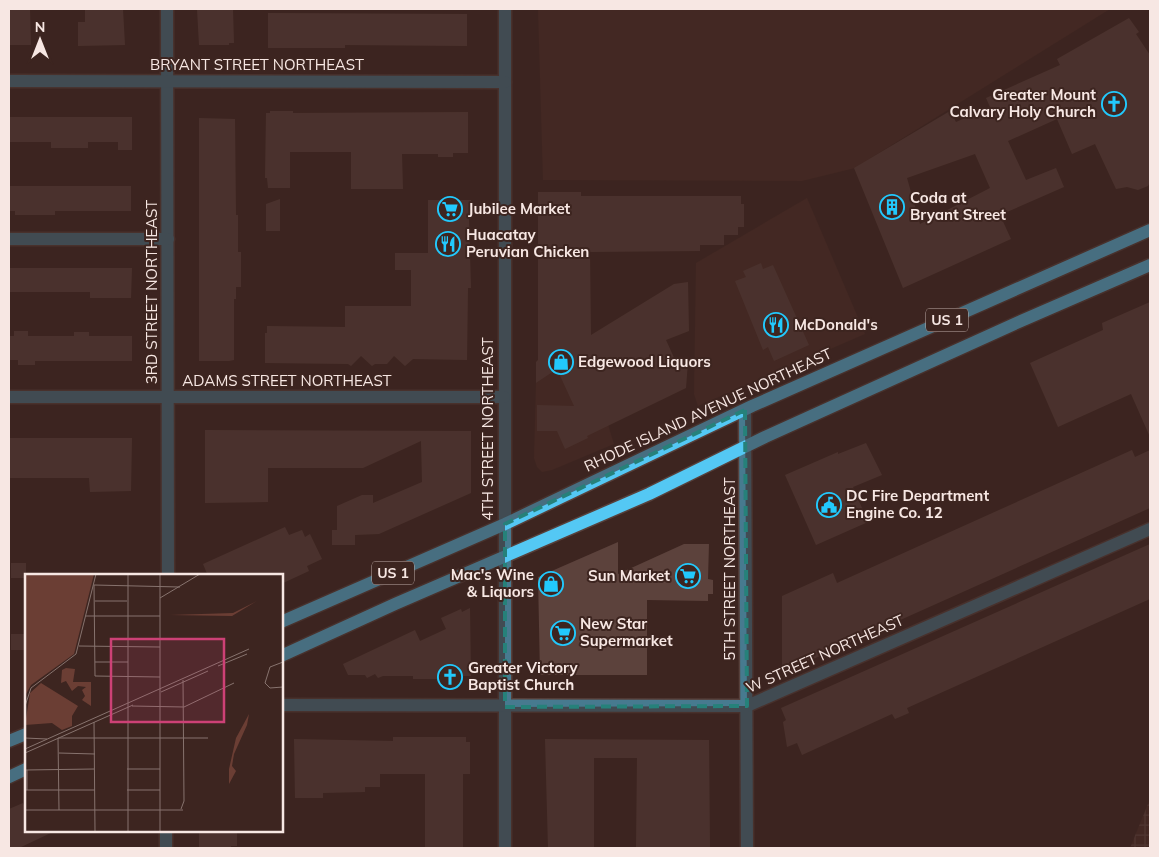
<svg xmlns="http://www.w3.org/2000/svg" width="1159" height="857" font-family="Mulish,sans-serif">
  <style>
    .built { fill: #4c2d26 }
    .industrial { fill: url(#industrial-grid) }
    .building { fill: #5c423c; fill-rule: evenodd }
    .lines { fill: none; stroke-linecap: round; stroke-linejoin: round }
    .minor-casing { stroke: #57403b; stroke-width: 15 }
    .major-casing { stroke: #57403b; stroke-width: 15 }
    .minor { stroke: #477a8f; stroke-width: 12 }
    .major { stroke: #54c8f4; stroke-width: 12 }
    .marked { fill: none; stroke: #26817a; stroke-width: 4; stroke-dasharray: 10 6; stroke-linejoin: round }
    .labels { text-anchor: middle; stroke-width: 4; stroke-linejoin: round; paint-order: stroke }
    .shield { fill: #3d2520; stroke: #bfada8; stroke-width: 1 }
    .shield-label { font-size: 14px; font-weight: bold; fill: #f7e7e3 }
    .street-label { font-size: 15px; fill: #f7e7e3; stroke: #3d2520 }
    .poi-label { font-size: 15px; font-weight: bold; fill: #f7e7e3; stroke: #3d2520; text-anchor: start }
    .inset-road { fill: none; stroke: #87736e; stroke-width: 1 }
    .view { fill: #cd4176; fill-opacity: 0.15; stroke: #cd4176; stroke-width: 2.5 }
    .inset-edge { fill: none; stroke: #f7e7e3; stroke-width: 2.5 }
  </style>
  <defs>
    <pattern id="industrial-grid" width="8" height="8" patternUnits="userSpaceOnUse" patternTransform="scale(1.25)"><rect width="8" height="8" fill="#4c2d26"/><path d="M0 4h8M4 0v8" fill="none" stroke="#674b45"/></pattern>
  </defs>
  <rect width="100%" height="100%" fill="#3d2520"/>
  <g class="built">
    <path d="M538 9H1110L855 168 802 181 543 180Z"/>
    <path d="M807 198 865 334 698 406 694 394 696 263Z"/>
    <path d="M579 354 605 415 614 444 552 470 542 472 537 467 534 458 536 383Z"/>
  </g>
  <path class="industrial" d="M1150 799V848H1130Z"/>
  <g class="building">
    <path d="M9 9H30L31 45H9Z"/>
    <path d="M85 9H123L125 45 78 46V22H85Z"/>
    <path d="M197 9H233L234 43H229V45H199Z"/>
    <path d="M268 13 467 14V46L345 45V48H268Z"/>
    <path d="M1129 18 1139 32 1136 34 1150 55V182L1148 186 1138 190 1127 187 1116 189 1095 144 1072 154 1057 119 1008 141 1026 180 1056 168 1064 187 1000 215 1011 239 903 288 854 168 950 111 956 122 990 107 986 98 1060 65 1057 59ZM975 154 990 188 920 224 907 178Z"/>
    <path d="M270 111H293V113L468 112V153H453V157H438V154H402L403 189H351V152H290V188H268L267 178H265L266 113H270Z"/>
    <path d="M9 117H132V150H118V142H88V148H51V142H9Z"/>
    <path d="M199 118 235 119 236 215H238V252H241V287H236V299H234V360L229 361H199Z"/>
    <path d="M9 186H131V211H55V215H15V211H9Z"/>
    <path d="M538 192H581V196H741V204H744V227H738V235H724V245H700V251L590 252 591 335 674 284 688 282 689 331 666 340 676 362H688L686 388 587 436 588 438 565 449 557 431H537V405L574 406 557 369 536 383V362L538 360Z"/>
    <path d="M280 199V231H266V204Z"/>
    <path d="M428 200H471V219H469L471 288H468L467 360 413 359 405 366 394 356 387 364H375L372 366 361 356 351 366 348 364 265 363V333H267V326L345 327V306H411V270H395V253H428Z"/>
    <path d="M761 263 763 269 773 265 809 345 774 361 768 347 763 350 735 281 746 277 743 271Z"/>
    <path d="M9 268H132L131 298H90V292H9Z"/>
    <path d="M1150 302V437L1131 394 1058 427 1030 363 1103 330 1102 323Z"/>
    <path d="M14 331H28V336H74V332H89V336H132V361H35V365H18V360H9V336H14Z"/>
    <path d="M205 430 471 431V493L379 534 355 535V545H332V530H337V506L362 495H373V503L422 482 421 441 363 468H268V502L205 503Z"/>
    <path d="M9 438H132L131 491 90 492 89 478H9Z"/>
    <path d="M866 443 882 475 853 487 868 522 816 545 785 475 838 452V454Z"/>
    <path d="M1132 450 1135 457 1150 450V508L782 673V596L833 573 837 583Z"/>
    <path d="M285 527 289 535 302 530 305 537 310 534 322 559 307 566 309 571 281 584V576H208L203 564Z"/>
    <path d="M618 542V574L684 544H709L708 579 713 580V594H708V601L647 600V675H540L538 577Z"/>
    <path d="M1150 544V599L907 708 909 713 895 719 892 714 802 755 797 743 787 747 783 722 786 720 781 708Z"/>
    <rect x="11" y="563" width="15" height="15"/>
    <path d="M470 608 471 676H447V679H413V676H383L378 678 375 674 367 678 365 675H348L343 664 415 630 420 641 446 629 441 618 461 609 462 612Z"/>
    <rect x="11" y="634" width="15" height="16"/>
    <path d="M393 737H466V742H470V774H463V848H425V774H380V787H365V792L323 793V798H295L294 739 393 741Z"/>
    <path d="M545 739 709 740 710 848H636L637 758H594V848H548Z"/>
    <path d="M23 803 26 810V831H55L19 848H9V809Z"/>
    <path d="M199 831H237V846H231V848H199Z"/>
  </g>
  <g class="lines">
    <defs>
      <g id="minor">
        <path d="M167 9 168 576"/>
        <path d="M505 9V848"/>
        <path d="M9 81 505 82"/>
        <path d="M9 239H168"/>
        <path d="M9 397H504"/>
        <path d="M745 410 747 848"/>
        <path d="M281 705 747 706 1150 529"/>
        <path d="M166 848V831"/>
      </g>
      <g id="major">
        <path d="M281 622 505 524 752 406 1150 230"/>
        <path d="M281 656 395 604 649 494 765 437 1021 321 1150 265"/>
        <path d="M9 741 26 734"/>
        <path d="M9 777 26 769"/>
      </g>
    </defs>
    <use href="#minor" class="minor-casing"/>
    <use href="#major" class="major-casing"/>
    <use href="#minor" class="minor"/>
    <use href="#major" class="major"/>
  </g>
  <path d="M0 0H1159V857H0ZM745 410 747 706 505 707V524Z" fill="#3d2520" fill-opacity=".55" fill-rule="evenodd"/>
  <path class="marked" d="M745 410 747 706 505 707V524Z"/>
  <defs>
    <symbol id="church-ring" viewBox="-11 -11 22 22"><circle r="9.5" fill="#3d2520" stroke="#22c9fd" stroke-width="1.5"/><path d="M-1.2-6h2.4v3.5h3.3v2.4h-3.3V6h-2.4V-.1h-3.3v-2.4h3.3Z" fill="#22c9fd"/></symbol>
    <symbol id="building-ring" viewBox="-11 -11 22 22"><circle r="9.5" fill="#3d2520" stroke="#22c9fd" stroke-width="1.5"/><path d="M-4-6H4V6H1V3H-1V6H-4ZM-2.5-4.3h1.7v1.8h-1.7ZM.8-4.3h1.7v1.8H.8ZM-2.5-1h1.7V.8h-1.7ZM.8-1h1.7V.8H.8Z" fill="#22c9fd"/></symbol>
    <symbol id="supermarket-ring" viewBox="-11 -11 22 22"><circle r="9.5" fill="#3d2520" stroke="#22c9fd" stroke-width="1.5"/><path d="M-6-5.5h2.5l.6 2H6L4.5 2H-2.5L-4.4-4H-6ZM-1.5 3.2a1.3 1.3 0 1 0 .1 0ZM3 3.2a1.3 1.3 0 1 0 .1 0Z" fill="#22c9fd"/></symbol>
    <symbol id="restaurant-ring" viewBox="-11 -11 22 22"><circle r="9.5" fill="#3d2520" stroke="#22c9fd" stroke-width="1.5"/><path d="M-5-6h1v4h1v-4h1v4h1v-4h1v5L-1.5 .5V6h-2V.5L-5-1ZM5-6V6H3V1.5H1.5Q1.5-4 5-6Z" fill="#22c9fd"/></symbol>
    <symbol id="shop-ring" viewBox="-11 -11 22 22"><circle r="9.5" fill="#3d2520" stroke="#22c9fd" stroke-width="1.5"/><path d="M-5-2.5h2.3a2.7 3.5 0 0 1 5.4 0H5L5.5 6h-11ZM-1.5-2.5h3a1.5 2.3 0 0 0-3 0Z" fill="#22c9fd"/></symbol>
    <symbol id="civic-ring" viewBox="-11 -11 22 22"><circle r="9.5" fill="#3d2520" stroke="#22c9fd" stroke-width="1.5"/><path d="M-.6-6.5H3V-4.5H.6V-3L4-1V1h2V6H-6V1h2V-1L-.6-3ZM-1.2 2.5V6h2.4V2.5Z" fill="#22c9fd"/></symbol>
  </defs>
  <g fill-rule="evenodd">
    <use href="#church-ring" x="1100" y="90" width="28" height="28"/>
    <use href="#building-ring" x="878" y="193" width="28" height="28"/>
    <use href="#supermarket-ring" x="436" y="195" width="28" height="28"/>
    <use href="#restaurant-ring" x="434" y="230" width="28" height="28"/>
    <use href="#restaurant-ring" x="762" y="311" width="28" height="28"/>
    <use href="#shop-ring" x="547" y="348" width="28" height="28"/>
    <use href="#civic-ring" x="815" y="491" width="28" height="28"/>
    <use href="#supermarket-ring" x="674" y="562" width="28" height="28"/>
    <use href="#shop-ring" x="537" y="570" width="28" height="28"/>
    <use href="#supermarket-ring" x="549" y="619" width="28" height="28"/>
    <use href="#church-ring" x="436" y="663" width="28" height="28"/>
  </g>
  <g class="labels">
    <g class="shield">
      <rect x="926" y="308.5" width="42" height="23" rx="4"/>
      <rect x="372" y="561.5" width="42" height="23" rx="4"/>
    </g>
    <g class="shield-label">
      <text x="947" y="325">US 1</text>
      <text x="393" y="578">US 1</text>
    </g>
    <g class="street-label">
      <text x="257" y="70">BRYANT STREET NORTHEAST</text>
      <text transform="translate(152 292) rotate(-90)" y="5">3RD STREET NORTHEAST</text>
      <text x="287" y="386">ADAMS STREET NORTHEAST</text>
      <text transform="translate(708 410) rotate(-25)" y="5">RHODE ISLAND AVENUE NORTHEAST</text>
      <text transform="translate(488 429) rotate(-90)" y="5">4TH STREET NORTHEAST</text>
      <text transform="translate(730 569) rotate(-90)" y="5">5TH STREET NORTHEAST</text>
      <text transform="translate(825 654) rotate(-24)" y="5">W STREET NORTHEAST</text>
    </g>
    <g class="poi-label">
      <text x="1096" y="100" text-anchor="end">Greater Mount<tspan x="1096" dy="17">Calvary Holy Church</tspan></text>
      <text x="910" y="203">Coda at<tspan x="910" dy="17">Bryant Street</tspan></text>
      <text x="468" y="214">Jubilee Market</text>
      <text x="466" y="240">Huacatay<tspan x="466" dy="17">Peruvian Chicken</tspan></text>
      <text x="794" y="330">McDonald's</text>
      <text x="578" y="367">Edgewood Liquors</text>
      <text x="846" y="501">DC Fire Department<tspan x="846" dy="17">Engine Co. 12</tspan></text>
      <text x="534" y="580" text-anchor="end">Mac's Wine<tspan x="534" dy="17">&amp; Liquors</tspan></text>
      <text x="670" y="581" text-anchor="end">Sun Market</text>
      <text x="580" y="629">New Star<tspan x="580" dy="17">Supermarket</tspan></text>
      <text x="468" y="673">Greater Victory<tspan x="468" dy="17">Baptist Church</tspan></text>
    </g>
  </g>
  <g transform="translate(25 574)">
    <rect width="258" height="258" fill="#3d2520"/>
    <path d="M232 27 207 42 145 41 208 39ZM41 94 50 95 48 108H66V132L57 126 60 122 57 116 61 113 53 112 47 117 41 107 36 109 37 96ZM224 140 222 151 209 180 207 192 211 197 204 210V195L211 164Z" fill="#6b3e34"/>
    <path d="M0 0H69L49 80 6 111 0 122ZM16 109 53 132 47 142V152L37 156 27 149 0 151 5 119Z" fill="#6b3e34"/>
    <path class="inset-road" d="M103 0V257M135 0V257M135 24 175 0M70 27H102M61 42H135M54 72 135 73M70 88H103M258 88 245 93 240 109 245 114 258 113M193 92 222 80M135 103 70 102 69 11 155 13M136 118 183 97M0 132 6 114 51 80 71 0M107 132 159 133 209 109M69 148 70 257M0 164 22 165M0 175 224 75M0 179 108 131M34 179 70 180M102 195H135M0 196 69 195M0 216H70M2 216V196M102 216H135M156 235 159 227 158 106M0 236H158M34 236 33 164H183"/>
    <path class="view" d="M86 65H199V148H86Z"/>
    <rect width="258" height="258" class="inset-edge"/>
  </g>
  <rect width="1159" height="857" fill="none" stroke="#f7e7e3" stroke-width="20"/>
  <g transform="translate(40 40)" stroke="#3d2520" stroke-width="4" paint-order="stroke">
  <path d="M0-4L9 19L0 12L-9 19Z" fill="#f7e7e3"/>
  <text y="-8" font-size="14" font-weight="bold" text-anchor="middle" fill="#f7e7e3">N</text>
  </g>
</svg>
